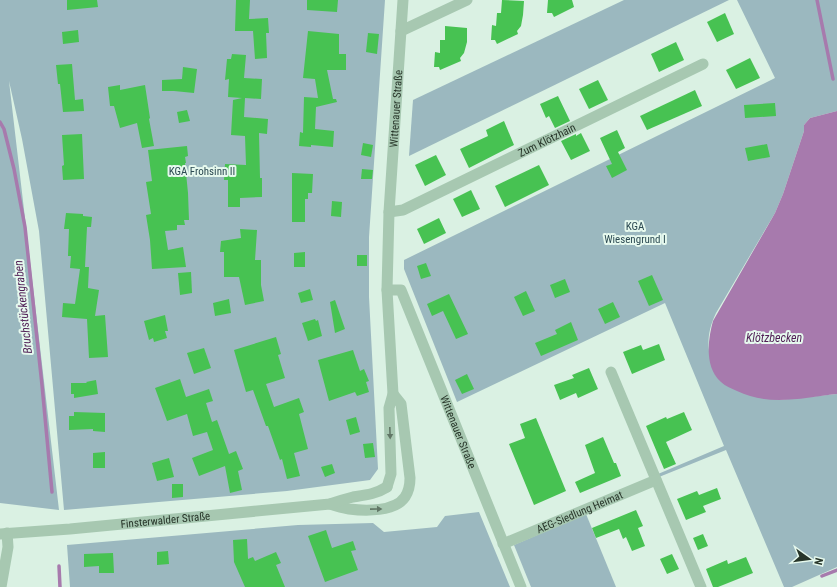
<svg xmlns="http://www.w3.org/2000/svg" width="837" height="587" font-family="'Roboto Condensed',sans-serif">
  <style>
    .green { fill: #9bb8bf }
    .water { fill: #a77aad }
    .lines { fill: none; stroke-linecap: round; stroke-linejoin: round }
    .stream { stroke: #a77aad; stroke-width: 3.5 }
    .building { fill: #47c252 }
    .minor { stroke: #a7c8b1; stroke-width: 11 }
    .tertiary { stroke: #a7c8b1; stroke-width: 11 }
    .oneway { fill: #617766 }
    .labels { text-anchor: middle; stroke-width: 4; stroke-linejoin: round; paint-order: stroke }
    .street-label { font-size: 11px; fill: #273529; stroke: #e6f9ee }
    .park-label { font-size: 11px; fill: #2c4a52; stroke: #e6f9ee }
    .water-label { font-size: 12px; font-style: italic; fill: #501e55; stroke: #e6f9ee }
  </style>
  <rect width="100%" height="100%" fill="#daf1e3"/>
  <g class="green">
    <path d="M0 0H385L369 237V297L378 469 370 480 287 491 64 510 39 231 22 139 9 81 59 510 0 503Z"/>
    <path d="M624 0H729L409 156 413 100Z"/>
    <path d="M737 0H837V111L810 118 804 125V131L783 194 775 213 716 313C705 336 707 353 716 376L779 400 837 394V567L792 587H784L726 450 659 477 658 474 724 446 665 303 457 402 404 269V260L775 78Z"/>
    <path d="M479 512 510 587H70L67 545 298 525 373 523 384 532 437 527 445 516Z"/>
    <path d="M586 514 616 587H531L514 545Z"/>
  </g>
  <path class="water" d="M837 111V394C818 396 798 400 779 400 764 400 750 397 737 391 731 388 725 386 721 382 704 367 708 339 713 321L775 213 783 194 804 131V125L810 118Z"/>
  <g class="lines">
    <g class="stream">
      <path d="M817 0 833 79"/>
      <path d="M0 122 4 129 14 169 25 227 42 385 52 492"/>
      <path d="M59 566 60 587"/>
      <path d="M822 576 837 570"/>
    </g>
  </g>
  <g class="building">
    <path d="M67 0H97L98 7 67 10Z"/>
    <path d="M236 0H250L249 19 268 18 269 33H266L267 58 255 59 253 31H235Z"/>
    <path d="M307 0H338L337 12 307 10Z"/>
    <path d="M502 0 524 1 523 15 521 26 517 31 518 34 497 44 495 40H491L492 25 496 26 497 13H501Z"/>
    <path d="M548 0H572L574 7 554 17 552 13H547Z"/>
    <path d="M725 13 734 34 717 42 707 22Z"/>
    <path d="M445 26 467 28V42L464 53 460 58 461 61 440 70 439 67H434L435 52 440 53V40H445Z"/>
    <path d="M78 30 79 42 63 44 62 32Z"/>
    <path d="M308 31 339 34V54H346V70H327L333 99H336L337 102 316 107 315 129 334 131 333 147 311 145V147L299 146 300 132 303 133 304 97 318 98 315 79 303 78Z"/>
    <path d="M368 33 379 34 377 54 366 52Z"/>
    <path d="M676 42 684 60 659 72 651 54Z"/>
    <path d="M232 54 246 55 244 78 262 79 261 99 245 98 244 117 268 119 267 134 259 133 260 178H262V197L240 198V207H228V180H224L225 164 246 165 245 136 231 135 233 100 242 98 228 97 229 79 225 80 227 59H231Z"/>
    <path d="M750 58 760 78 736 89 726 70Z"/>
    <path d="M72 64 75 100 83 99 84 111 63 112 60 84H58L56 65Z"/>
    <path d="M183 67 197 69 194 93 174 91H162V80L182 79Z"/>
    <path d="M598 80 608 100 589 109 579 89Z"/>
    <path d="M120 85V90L145 85 150 118 149 119 154 146 142 148 137 123 120 128 114 106H110L108 87Z"/>
    <path d="M695 90 702 106 647 130 640 116Z"/>
    <path d="M558 96 570 121 555 128 549 116 546 118 540 104Z"/>
    <path d="M775 103 776 116 745 118 744 105Z"/>
    <path d="M187 110 190 121 179 123 177 112Z"/>
    <path d="M504 121 514 145 469 168 460 149 488 136 486 130Z"/>
    <path d="M617 130 625 148 618 152 627 170 612 178 606 166 612 164 600 138Z"/>
    <path d="M581 133 590 151 571 160 561 141 576 134V136Z"/>
    <path d="M82 134 84 179 63 180 62 166 64 165 62 135Z"/>
    <path d="M363 143 373 145 371 157 361 155Z"/>
    <path d="M767 144 770 157 748 161 745 148Z"/>
    <path d="M187 146 188 156 185 157 186 163H185L188 193 189 220H184L185 225H177V230L165 231 168 250 183 247 186 267 152 269 150 240 146 215 151 214 146 182 152 181 148 150Z"/>
    <path d="M436 155 446 175 425 186 415 165Z"/>
    <path d="M539 165 549 185 505 207 495 186Z"/>
    <path d="M362 169 373 170 372 179H361Z"/>
    <path d="M292 173 313 174 312 193H308V199H305V222H292Z"/>
    <path d="M471 190 480 209 462 217 453 199Z"/>
    <path d="M332 201 342 202 341 217 331 216Z"/>
    <path d="M66 213 83 214V216L92 217 91 227H87L85 267H89L88 288 99 290 95 316 105 315 108 357 89 358 87 319 62 317 63 303 75 304 80 269 70 268 71 256H68L69 229H64Z"/>
    <path d="M439 218 446 233 424 244 417 229Z"/>
    <path d="M240 229 257 230 255 260H261V285L264 301 245 305 239 277H224V252H220L221 241 241 238Z"/>
    <path d="M305 252V267H294V253Z"/>
    <rect x="357" y="255" width="10" height="11"/>
    <path d="M426 263 431 276 421 279 417 266Z"/>
    <path d="M191 272 192 293 180 295 178 273Z"/>
    <path d="M652 275 663 300 649 306 638 281Z"/>
    <path d="M565 279 570 292 555 298 550 285Z"/>
    <path d="M310 289 313 300 301 303 298 293Z"/>
    <path d="M526 291 535 311 523 316 514 297Z"/>
    <path d="M449 294 468 334 456 339 443 311 432 316 427 304Z"/>
    <path d="M229 299 231 313 215 316 213 303Z"/>
    <path d="M335 300 345 329 335 333 330 302Z"/>
    <path d="M613 302 620 317 605 324 598 309Z"/>
    <path d="M165 315 168 331H165L167 338 154 342 153 338 149 340 144 321Z"/>
    <path d="M315 319 316 321 318 320 322 336 308 341 302 323Z"/>
    <path d="M571 322 578 340 541 356 535 343 557 334 555 330Z"/>
    <path d="M276 337 281 354 278 355 285 378 266 384 274 407 299 398 304 412 299 414 308 449 294 453 300 476 287 479 282 459 280 460 268 426H266L253 390 246 392 234 350Z"/>
    <path d="M659 344 665 360 632 374 623 352 641 345 643 350Z"/>
    <path d="M204 348 211 368 194 374 187 353Z"/>
    <path d="M353 350 360 371 364 369 369 381 366 382 369 392 357 396 355 392 329 401 318 360Z"/>
    <path d="M589 368 598 389 578 398 576 393 560 400 554 385 574 378 572 375Z"/>
    <path d="M467 374 474 389 462 394 455 380Z"/>
    <path d="M180 379 186 397 209 389 213 401 206 403 212 422 217 420 229 454 236 451 243 469 238 471 242 490 230 493 225 466 199 476 192 458 213 450 207 432 193 436 187 414 167 421 155 388Z"/>
    <path d="M96 380 98 394 74 398V394H71V383H87L86 382Z"/>
    <path d="M74 412 105 413V432L93 431V429L69 430V416H74Z"/>
    <path d="M684 412 692 430 666 442 676 464 664 469 646 426 666 417 667 419Z"/>
    <path d="M356 417 360 432 350 435 346 420Z"/>
    <path d="M536 418 566 491 534 505 509 444 525 438 520 424Z"/>
    <path d="M603 437 614 463H616L621 476 580 493 575 482 595 473 585 445Z"/>
    <path d="M373 443 375 457 365 458 363 444Z"/>
    <path d="M105 452V468H93V453Z"/>
    <path d="M169 458 174 477 157 481 152 463Z"/>
    <path d="M332 464 335 473 325 477 321 467Z"/>
    <path d="M172 484H183V497L172 498Z"/>
    <path d="M717 488 721 499 703 506 706 512 686 520 677 499 697 491 699 495Z"/>
    <path d="M636 510 643 526 638 528 645 546 632 551 626 537 623 539 619 529 596 538 592 528Z"/>
    <path d="M326 530 332 548 353 541 356 550 351 551 358 570 325 582 308 536Z"/>
    <path d="M703 534 708 546 698 550 693 538Z"/>
    <path d="M247 539 248 559 253 557 255 561 276 552 281 563 276 565 285 587H245L234 562 233 540Z"/>
    <path d="M168 551 169 564 157 565V552Z"/>
    <path d="M113 553 114 573H99V566L84 567V554Z"/>
    <path d="M672 554 679 569 667 574 660 559Z"/>
    <path d="M746 557 753 573 718 587H713L706 569 727 560 728 564Z"/>
  </g>
  <g class="lines">
    <g class="minor">
      <path d="M401 31 467 0"/>
      <path id="s1" d="M389 212 403 210 703 64"/>
      <path id="s2" d="M387 290H401L521 587"/>
      <path d="M611 372 701 587"/>
      <path id="s3" d="M503 544 656 480"/>
      <path d="M1 587 8 547 7 533"/>
    </g>
    <g class="tertiary">
      <path id="s4" d="M387 487 391 474 389 408 393 394 387 290 389 212 403 0"/>
      <path d="M330 504C336 506 343 508 349 509 365 511 395 512 405 497 409 491 410 485 410 478L401 404 393 394"/>
      <path id="s5" d="M0 534 70 529 330 504C338 501 345 499 353 497 366 495 376 494 387 487"/>
    </g>
  </g>
  <defs><path id="oneway-solid" d="M-6-.8H1V-3.2L6.5 0L1 3.2V.8H-6Z"/></defs>
  <g class="oneway">
    <use href="#oneway-solid" transform="translate(390 433) rotate(88)"/>
    <use href="#oneway-solid" transform="translate(376 509) rotate(-1)"/>
  </g>
  <g class="labels">
    <g class="street-label">
      <text dy="4" stroke="none"><textPath href="#s4" startOffset="380">Wittenauer Straße</textPath></text>
      <text dy="4" stroke="none"><textPath href="#s1" startOffset="174">Zum Klötzhain</textPath></text>
      <text dy="4" stroke="none"><textPath href="#s2" startOffset="167">Wittenauer Straße</textPath></text>
      <text dy="4" stroke="none"><textPath href="#s3" startOffset="83">AEG-Siedlung Heimat</textPath></text>
      <text dy="4" stroke="none"><textPath href="#s5" startOffset="166">Finsterwalder Straße</textPath></text>
    </g>
    <g class="park-label">
      <text x="202" y="175">KGA Frohsinn II</text>
      <text x="635" y="230">KGA<tspan x="635" dy="13">Wiesengrund I</tspan></text>
    </g>
    <g class="water-label">
      <text transform="translate(23 307) rotate(-96)" y="4">Bruchstückengraben</text>
      <text x="774" y="342">Klötzbecken</text>
    </g>
  </g>
  <g transform="translate(809 559) rotate(104)" stroke="#e6f9ee" stroke-width="3" paint-order="stroke">
  <path d="M0-3L7 15L0 10L-7 15Z" fill="#273529"/>
  <text y="-6" font-size="11" font-weight="bold" text-anchor="middle" fill="#273529">N</text>
  </g>
</svg>
